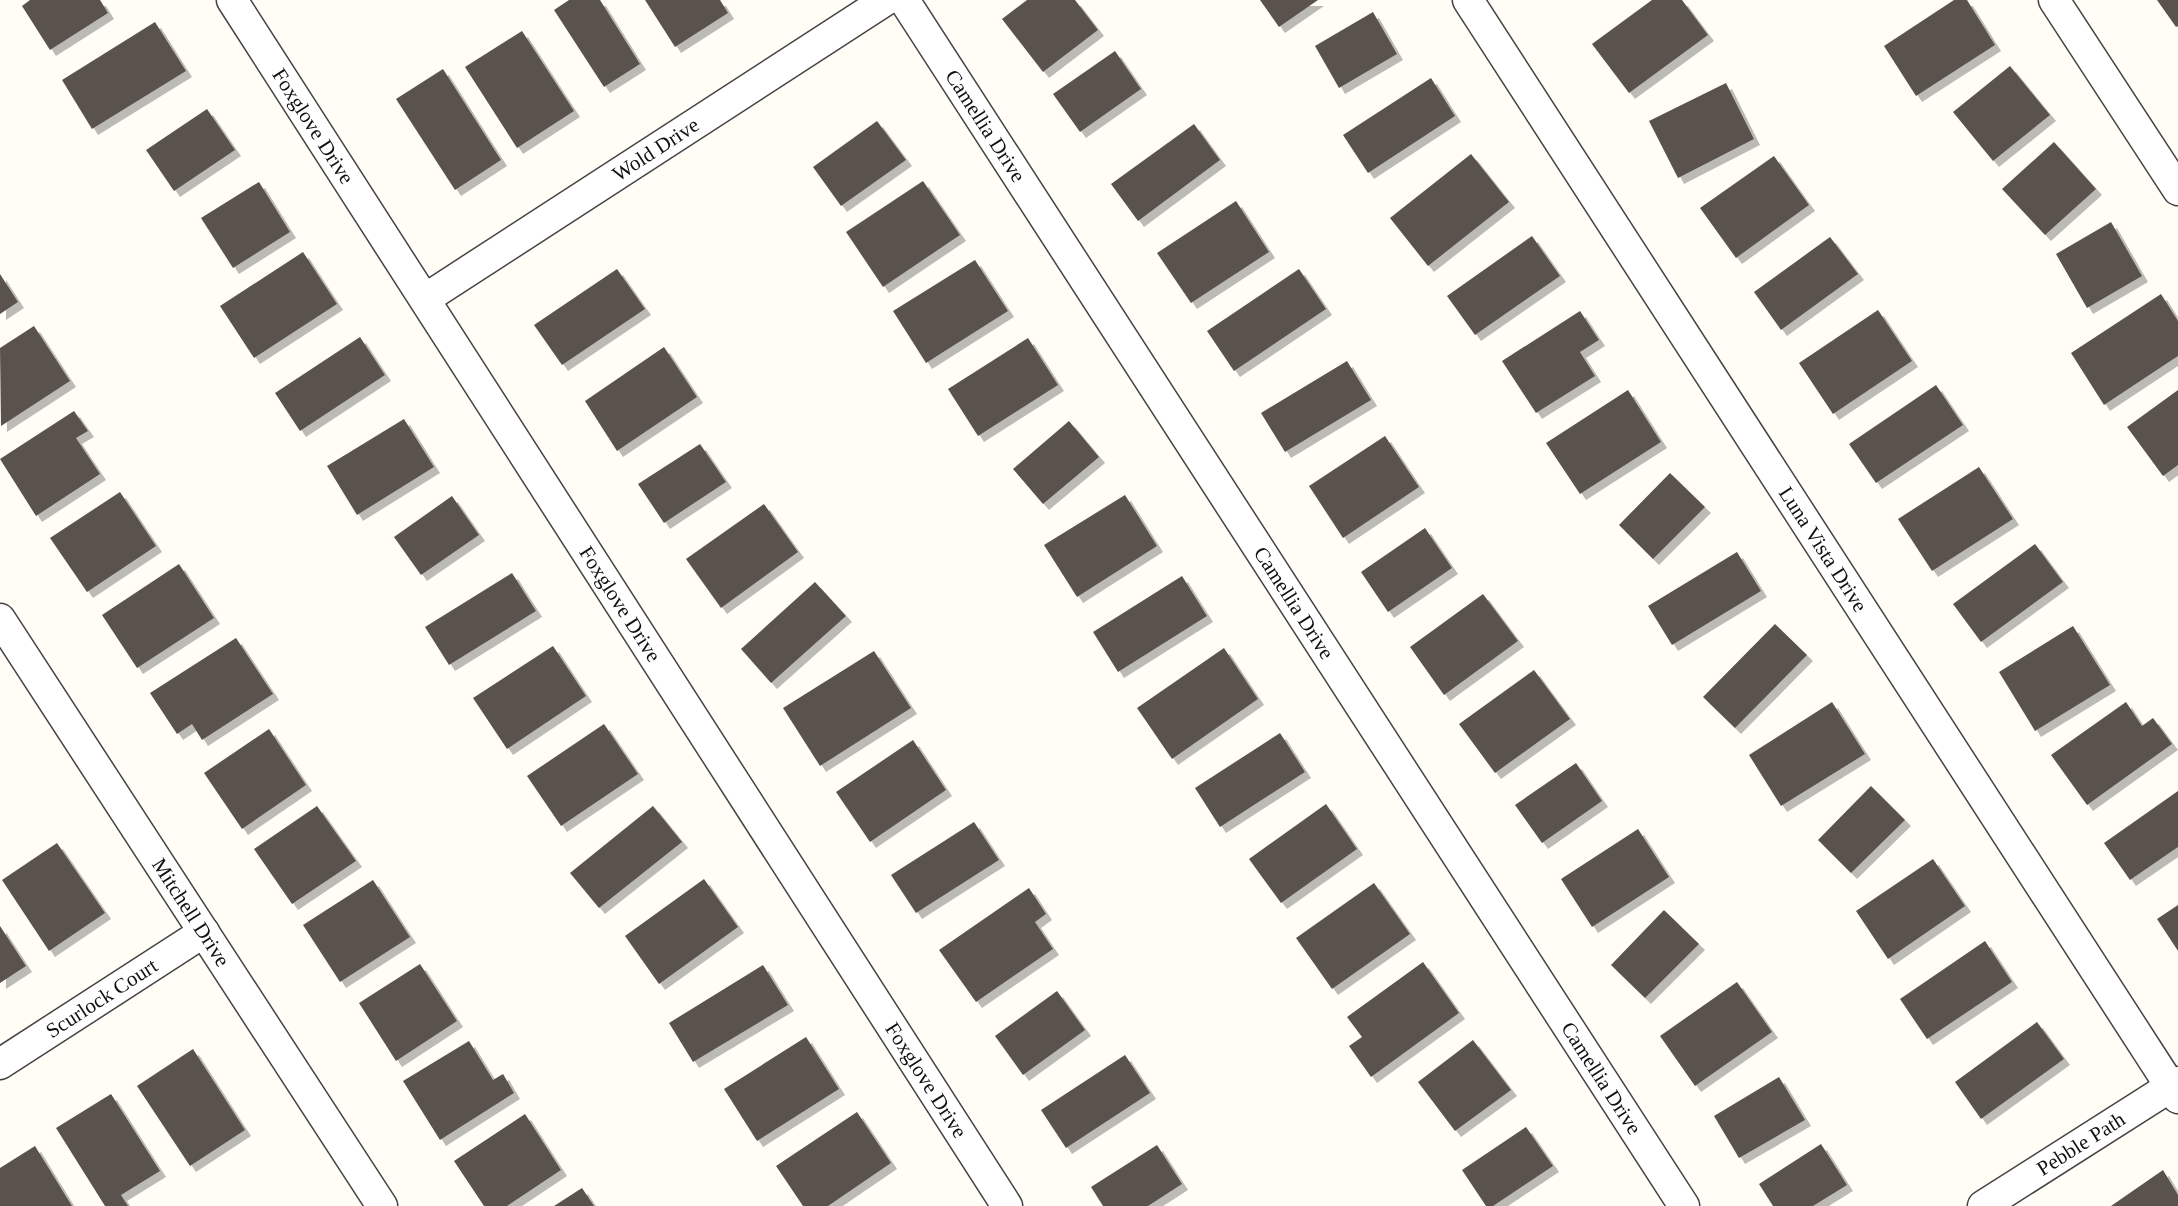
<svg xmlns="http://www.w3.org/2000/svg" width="2178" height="1206" font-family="'Times New Roman',serif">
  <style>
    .building { fill: #5a524d; filter: url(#shadow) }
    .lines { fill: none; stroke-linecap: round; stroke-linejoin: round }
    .street-casing { stroke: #444; stroke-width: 33 }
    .street { stroke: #fff; stroke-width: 30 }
    .labels { text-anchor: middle; stroke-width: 7; stroke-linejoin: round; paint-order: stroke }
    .street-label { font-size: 21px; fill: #111; stroke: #fff }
  </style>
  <defs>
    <filter id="shadow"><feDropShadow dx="6" dy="6" stdDeviation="0" flood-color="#0004"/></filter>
  </defs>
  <rect width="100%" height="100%" fill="#fffdf5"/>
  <g class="building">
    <path d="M30 0H100L108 13 50 50 22 6Z"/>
    <path d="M569 0H600L640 64 604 87 554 10Z"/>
    <path d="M645 0H720L728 13 675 47Z"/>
    <path d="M1027 0H1075L1098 30 1043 72 1002 19Z"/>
    <path d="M1260 0H1318L1279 27Z"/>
    <path d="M1652 0H1682L1708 35 1629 93 1592 44Z"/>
    <path d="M1954 0H1967L1995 45 1916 96 1884 46Z"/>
    <path d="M2157 0H2178V26L2176 27Z"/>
    <path d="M1373 12 1397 54 1339 88 1315 46Z"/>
    <path d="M155 22 186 71 92 129 62 80Z"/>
    <path d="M522 31 574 111 517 148 465 67Z"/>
    <path d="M1115 51 1141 89 1080 132 1053 94Z"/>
    <path d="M2010 66 2050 115 1993 161 1953 112Z"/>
    <path d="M443 69 501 160 455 190 396 99Z"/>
    <path d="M1431 78 1455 116 1368 173 1343 135Z"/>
    <path d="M1726 83 1754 139 1678 178 1649 121Z"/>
    <path d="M207 109 235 150 174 191 146 150Z"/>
    <path d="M877 121 906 160 841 206 813 167Z"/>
    <path d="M1194 124 1220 160 1138 221 1111 184Z"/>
    <path d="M2054 142 2096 189 2045 235 2002 189Z"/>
    <path d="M1471 154 1509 202 1428 266 1390 218Z"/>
    <path d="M1774 156 1809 205 1736 258 1700 208Z"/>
    <path d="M923 181 960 235 883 287 846 232Z"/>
    <path d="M259 182 290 232 233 268 201 218Z"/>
    <path d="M1236 201 1269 252 1191 303 1157 253Z"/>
    <path d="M2111 222 2142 276 2087 308 2056 254Z"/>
    <path d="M1532 236 1560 276 1475 335 1447 296Z"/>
    <path d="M1830 237 1858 274 1781 330 1754 292Z"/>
    <path d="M303 252 337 304 254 358 220 306Z"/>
    <path d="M975 260 1008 311 926 363 893 311Z"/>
    <path d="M617 269 645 309 562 365 534 325Z"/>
    <path d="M1299 269 1326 309 1234 371 1207 331Z"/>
    <path d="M0 274 18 302 0 314Z"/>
    <path d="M2161 294 2178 321V356L2104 405 2071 353Z"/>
    <path d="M1878 310 1912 361 1833 414 1799 363Z"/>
    <path d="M1580 311 1599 340 1580 352 1595 376 1536 413 1502 361Z"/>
    <path d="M34 326 70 381 1 426 0 348Z"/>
    <path d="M360 337 385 375 300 431 275 393Z"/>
    <path d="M1028 338 1058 385 978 436 948 389Z"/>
    <path d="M664 347 697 397 617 451 585 401Z"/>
    <path d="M1347 361 1371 400 1285 452 1261 413Z"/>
    <path d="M1936 385 1963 425 1876 483 1849 444Z"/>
    <path d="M1628 390 1661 442 1580 494 1546 443Z"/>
    <path d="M2178 390V465L2163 476 2127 427Z"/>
    <path d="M74 411 88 431 76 438 100 474 36 516 0 459Z"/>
    <path d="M404 419 434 467 357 515 327 466Z"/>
    <path d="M1069 421 1099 457 1043 504 1013 469Z"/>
    <path d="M1385 436 1419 487 1343 538 1309 486Z"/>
    <path d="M700 444 726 482 664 523 638 484Z"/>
    <path d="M1979 467 2013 519 1932 571 1898 519Z"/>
    <path d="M1670 473 1705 507 1653 559 1619 525Z"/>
    <path d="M120 492 156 546 87 592 50 538Z"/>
    <path d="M1125 495 1157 546 1077 597 1044 545Z"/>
    <path d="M452 496 479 535 421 575 394 537Z"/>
    <path d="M764 504 798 552 721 608 686 559Z"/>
    <path d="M1425 528 1452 568 1388 612 1361 572Z"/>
    <path d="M2035 544 2063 582 1981 642 1953 604Z"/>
    <path d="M1737 552 1761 591 1672 645 1648 606Z"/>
    <path d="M179 564 214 618 137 668 102 615Z"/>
    <path d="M512 573 536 611 449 665 425 627Z"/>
    <path d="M1182 576 1207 616 1118 672 1093 632Z"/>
    <path d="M815 582 846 616 771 683 741 649Z"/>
    <path d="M1483 594 1518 641 1444 695 1410 647Z"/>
    <path d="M1775 624 1807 655 1735 728 1703 697Z"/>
    <path d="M2073 626 2110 685 2035 731 1999 672Z"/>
    <path d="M236 638 273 694 202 740 192 724 177 734 150 693Z"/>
    <path d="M553 646 586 696 507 749 473 698Z"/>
    <path d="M1224 648 1258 699 1172 759 1137 708Z"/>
    <path d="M874 651 911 708 820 766 783 708Z"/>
    <path d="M1534 670 1570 719 1495 773 1459 724Z"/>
    <path d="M1832 702 1865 754 1781 806 1749 755Z"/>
    <path d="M2126 702 2142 726 2153 718 2172 744 2087 805 2051 755Z"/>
    <path d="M604 724 638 774 561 826 527 776Z"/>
    <path d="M269 729 306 785 242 829 204 773Z"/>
    <path d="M1280 733 1305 772 1220 827 1195 788Z"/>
    <path d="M913 740 946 790 870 842 836 792Z"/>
    <path d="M1576 763 1602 801 1542 843 1515 805Z"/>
    <path d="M1871 786 1905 820 1851 873 1818 840Z"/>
    <path d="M2178 791V847L2130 880 2104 843Z"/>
    <path d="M1326 804 1357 849 1281 903 1249 859Z"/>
    <path d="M317 806 356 861 292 904 254 849Z"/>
    <path d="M653 806 682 842 599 908 570 873Z"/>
    <path d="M974 822 999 860 916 913 891 875Z"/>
    <path d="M1638 829 1669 877 1592 927 1561 879Z"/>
    <path d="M57 843 105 913 49 951 2 880Z"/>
    <path d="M1933 859 1965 906 1888 959 1856 911Z"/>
    <path d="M704 879 738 927 659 984 625 936Z"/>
    <path d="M373 880 410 937 340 982 303 925Z"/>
    <path d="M1374 883 1410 934 1332 989 1296 938Z"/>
    <path d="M1029 888 1046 914 1035 922 1053 949 976 1002 939 950Z"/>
    <path d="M2178 905V951L2157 919Z"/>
    <path d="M1664 910 1699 944 1645 998 1611 965Z"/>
    <path d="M0 926 26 966 0 983Z"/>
    <path d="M1985 941 2012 982 1927 1039 1900 999Z"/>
    <path d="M1423 962 1459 1013 1371 1077 1349 1046 1362 1037 1347 1017Z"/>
    <path d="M420 964 457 1021 396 1061 359 1003Z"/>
    <path d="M763 965 788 1005 693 1062 669 1023Z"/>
    <path d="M1737 982 1772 1032 1695 1086 1660 1036Z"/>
    <path d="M1057 991 1085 1030 1023 1075 995 1036Z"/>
    <path d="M2037 1022 2064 1059 1981 1119 1955 1082Z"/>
    <path d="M806 1037 839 1089 757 1141 724 1089Z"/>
    <path d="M1473 1040 1511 1090 1455 1131 1418 1082Z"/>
    <path d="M469 1041 493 1080 503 1074 514 1093 440 1140 403 1081Z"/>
    <path d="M193 1049 245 1130 190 1166 137 1086Z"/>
    <path d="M1125 1055 1150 1093 1066 1148 1041 1110Z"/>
    <path d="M1779 1077 1805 1120 1739 1158 1714 1116Z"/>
    <path d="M111 1094 160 1171 121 1195 128 1206H105L56 1128Z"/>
    <path d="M857 1112 891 1163 828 1206H803L776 1166Z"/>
    <path d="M525 1114 561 1170 507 1206H484L454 1161Z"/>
    <path d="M1526 1127 1553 1166 1493 1206H1486L1462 1170Z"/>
    <path d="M1821 1144 1847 1185 1813 1206H1773L1759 1184Z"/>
    <path d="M1157 1145 1182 1184 1148 1206H1103L1091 1187Z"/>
    <path d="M35 1146 72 1206H0V1168Z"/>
    <path d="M2163 1170 2178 1195V1206H2111Z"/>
    <path d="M582 1188 594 1206H554Z"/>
  </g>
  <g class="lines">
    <defs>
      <g id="street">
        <path id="s1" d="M232 0 1007 1206"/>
        <path id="s2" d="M904 0 1684 1206"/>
        <path id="s3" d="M1468 0 2178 1098"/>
        <path d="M2054 0 2178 190"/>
        <path id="s4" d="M425 299 886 0"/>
        <path id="s5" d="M0 619 382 1206"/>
        <path id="s6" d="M0 1064 204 932"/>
        <path id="s7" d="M1983 1206 2178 1082"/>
      </g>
    </defs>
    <use href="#street" class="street-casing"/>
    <use href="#street" class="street"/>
  </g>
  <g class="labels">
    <g class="street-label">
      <text dy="7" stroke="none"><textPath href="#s1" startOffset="150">Foxglove Drive</textPath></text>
      <text dy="7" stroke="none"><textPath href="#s2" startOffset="150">Camellia Drive</textPath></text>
      <text dy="7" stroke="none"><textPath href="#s4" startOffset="275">Wold Drive</textPath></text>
      <text dy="7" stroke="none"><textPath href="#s3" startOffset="654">Luna Vista Drive</textPath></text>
      <text dy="7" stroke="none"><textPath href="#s1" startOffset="718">Foxglove Drive</textPath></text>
      <text dy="7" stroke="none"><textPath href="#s2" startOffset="718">Camellia Drive</textPath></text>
      <text dy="7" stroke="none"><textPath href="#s5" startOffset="350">Mitchell Drive</textPath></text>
      <text dy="7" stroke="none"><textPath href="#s6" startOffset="121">Scurlock Court</textPath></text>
      <text dy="7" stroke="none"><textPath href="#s2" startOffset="1284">Camellia Drive</textPath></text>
      <text dy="7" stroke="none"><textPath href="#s1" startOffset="1284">Foxglove Drive</textPath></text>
      <text dy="7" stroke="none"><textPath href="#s7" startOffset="116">Pebble Path</textPath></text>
    </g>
  </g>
</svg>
